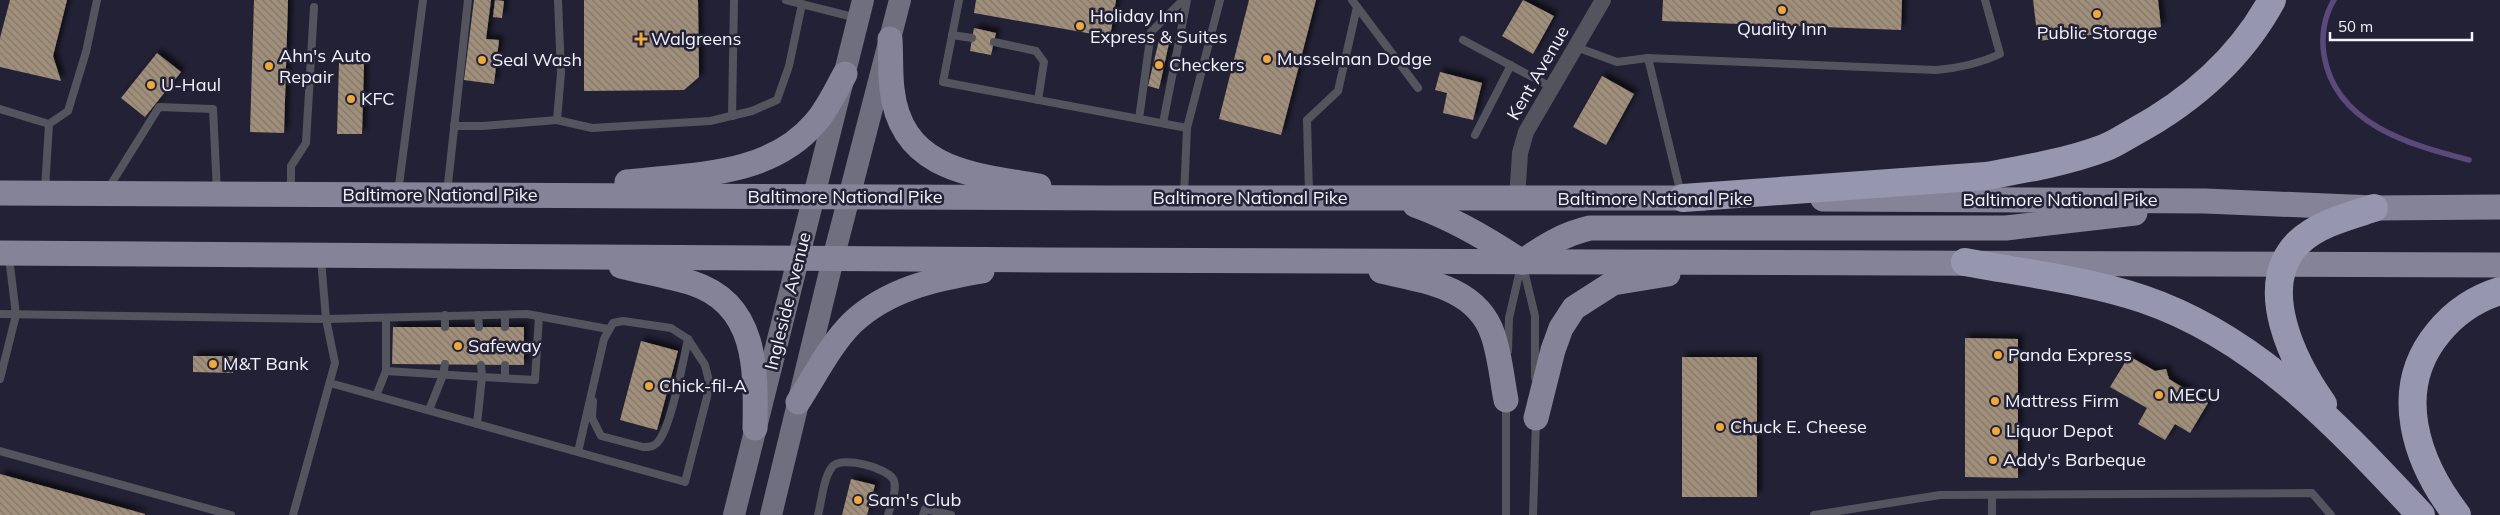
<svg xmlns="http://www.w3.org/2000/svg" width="2500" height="515" font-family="Mulish,sans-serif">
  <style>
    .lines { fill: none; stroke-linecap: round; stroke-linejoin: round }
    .stream { stroke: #594a7a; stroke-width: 5.5 }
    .building { fill: url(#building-back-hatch); filter: url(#shadow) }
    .lane { stroke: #54545e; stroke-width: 8 }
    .street { stroke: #54545e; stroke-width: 16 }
    .secondary { stroke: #6f6f7f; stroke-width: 22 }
    .primary { stroke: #848398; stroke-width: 25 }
    .highway { stroke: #9796af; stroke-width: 28 }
    .poi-dot { fill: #eea83c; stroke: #232135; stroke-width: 2 }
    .labels { text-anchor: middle; stroke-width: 5; stroke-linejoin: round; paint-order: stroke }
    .poi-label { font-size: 18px; fill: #f3f3fe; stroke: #232135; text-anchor: start }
    .street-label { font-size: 18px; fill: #f3f3fe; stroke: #232135 }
  </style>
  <defs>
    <pattern id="building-back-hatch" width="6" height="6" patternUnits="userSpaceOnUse" patternTransform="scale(1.25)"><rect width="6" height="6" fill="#a08f7a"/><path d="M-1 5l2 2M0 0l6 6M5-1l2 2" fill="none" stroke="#82766a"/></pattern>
    <filter id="shadow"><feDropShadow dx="4.5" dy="-4.5" stdDeviation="2.5" flood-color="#0009"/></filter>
  </defs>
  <rect width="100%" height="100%" fill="#232135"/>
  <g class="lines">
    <path class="stream" d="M2334 0C2324 16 2321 37 2324 55 2335 124 2410 145 2469 160"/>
  </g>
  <g class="building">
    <path d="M10 0H67L53 56 61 81 0 67V38Z"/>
    <path d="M254 0H288L284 133 250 132Z"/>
    <path d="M474 0H491L486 39 499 40 494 84 464 80Z"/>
    <path d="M495 0 504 1 502 18 493 17Z"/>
    <path d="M584 0H698L699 77 684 90 584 91Z"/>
    <path d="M976 0H1116L1110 37 974 13Z"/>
    <path d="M1249 0H1316L1281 135 1219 119Z"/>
    <path d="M1523 0 1554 16 1533 54 1502 36Z"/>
    <path d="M1663 0H1902L1901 30 1662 21Z"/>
    <path d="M2033 0H2158L2161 27 2038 41Z"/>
    <path d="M974 28 996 33 991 55 970 51Z"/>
    <path d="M1159 40 1169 43 1159 89 1148 86Z"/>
    <path d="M157 53 181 72 145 117 121 98Z"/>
    <path d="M339 63 364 64 362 134H337Z"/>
    <path d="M1440 72 1482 83 1473 120 1443 113 1447 93 1435 90Z"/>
    <path d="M1602 76 1634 94 1606 145 1573 127Z"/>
    <path d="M393 327H524V365L392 364Z"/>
    <path d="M1965 338 2018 339V478L1965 477Z"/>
    <path d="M641 341 678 351 657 430 620 420Z"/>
    <path d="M193 356H233V373L193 372Z"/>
    <path d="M2129 356 2155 371 2166 369 2169 379 2208 403 2190 433 2175 424 2165 440 2138 424 2147 408 2110 387Z"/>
    <rect x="1682" y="357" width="75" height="140"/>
    <path d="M0 474 145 514V515H0Z"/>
    <path d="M851 479 875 485 867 515H842Z"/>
  </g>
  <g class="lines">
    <g class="lane">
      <path d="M558 0 561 73 557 120 592 128 710 121 752 111 777 100 789 66 802 4"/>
      <path d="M786 0 857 18"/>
      <path d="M959 0 943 82 1187 128"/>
      <path d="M1352 0 1418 88"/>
      <path d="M952 35 972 38"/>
      <path d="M1463 40 1551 87"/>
      <path d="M994 42 1036 51 1044 62 1038 100"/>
      <path d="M1576 47 1617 62 1648 58"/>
      <path d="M0 109 49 124 68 111 86 52 97 0"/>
      <path d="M732 116 734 0"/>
      <path d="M1139 119 1151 32 1183 0"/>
      <path d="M1163 123 1187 0"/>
      <path d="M454 126H483L557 120"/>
      <path d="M1475 135 1511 65"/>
      <path d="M45 189 49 124"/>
      <path d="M108 189 159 107 213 109 217 192"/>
      <path d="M291 192V166L306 143 314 7"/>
      <path d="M398 193 423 0"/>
      <path d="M447 193 468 0"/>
      <path d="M1309 194 1307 120 1338 91 1357 7"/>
      <path d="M1681 194 1648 58 1936 70C1959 68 1979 64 2000 54L1985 0"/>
      <path d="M1184 196 1187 128 1220 0"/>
      <path d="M1523 266 1535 316V378"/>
      <path d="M0 314 326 319 527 314 608 329"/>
      <path d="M445 315V327"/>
      <path d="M478 315 479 327"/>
      <path d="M505 315V327"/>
      <path d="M1508 351 1509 318 1521 266"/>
      <path d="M505 365V378"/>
      <path d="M386 371V318"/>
      <path d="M0 379 16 315 9 257"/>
      <path d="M330 383 685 482 707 397 709 381 705 365 688 339 671 328 623 321 613 323 604 339 578 452"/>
      <path d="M376 396 386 371 482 377 481 365"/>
      <path d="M593 401 592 418 601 436 643 447C649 447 653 447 657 443 671 429 683 361 688 339"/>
      <path d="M429 410 443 375 445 364"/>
      <path d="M477 424 482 377 535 380 539 316"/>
      <path d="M0 451 231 515"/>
      <path d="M293 515 335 363 326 319 321 259"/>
      <path d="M818 515C822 500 823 479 832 467 841 455 890 468 894 481 897 491 891 505 888 515"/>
      <path d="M923 515 925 509 951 515"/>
      <path d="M1506 515V402"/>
      <path d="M1533 515 1536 420"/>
      <path d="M1814 515 1940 495 2312 493 2331 515"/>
      <path d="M1992 515V495"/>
    </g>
    <path class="street" d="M1517 199 1520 153 1526 132 1603 0"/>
    <g class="secondary">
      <path d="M734 515 863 0"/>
      <path d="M771 515 833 259 900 0"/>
    </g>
    <g class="primary">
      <path d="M890 39C891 55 890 72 892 89 901 171 974 175 1039 186"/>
      <path d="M627 182C692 174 769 177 815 123 827 110 836 90 845 74"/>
      <path d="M0 193 1111 198H1703"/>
      <path d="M1823 199 2205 201 2374 208 2500 207"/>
      <path d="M1415 205C1454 219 1488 239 1522 262"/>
      <path d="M0 253 1048 260 2500 265"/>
      <path d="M1522 262C1544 246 1564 234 1590 228H2006L2135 213"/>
      <path d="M621 266C645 272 669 276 692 283 758 304 756 371 755 428"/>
      <path d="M1381 271C1424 281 1477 287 1493 335 1500 356 1502 379 1506 400"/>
      <path d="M798 402C815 376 830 345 852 323 888 289 935 279 982 271"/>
      <path d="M1536 418 1553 350 1561 328 1574 308 1613 283 1668 274"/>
    </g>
    <g class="highway">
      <path d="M1683 198 1986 176C2025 169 2067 162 2104 148 2115 144 2125 137 2134 132 2191 101 2241 57 2272 0"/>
      <path d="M1965 262C2024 273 2086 280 2143 299 2258 338 2340 429 2421 515"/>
      <path d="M2323 404C2294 363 2255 287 2298 243 2317 224 2349 216 2374 208"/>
      <path d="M2457 515C2416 462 2391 390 2438 333 2455 312 2474 299 2500 291"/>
    </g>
  </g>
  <g class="poi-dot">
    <circle cx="1782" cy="10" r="5"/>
    <circle cx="2097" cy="14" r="5"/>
    <circle cx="1080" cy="26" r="5"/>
    <path d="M638.5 31.5h5v5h5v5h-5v5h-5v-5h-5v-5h5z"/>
    <circle cx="1267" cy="59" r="5"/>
    <circle cx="482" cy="60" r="5"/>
    <circle cx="1159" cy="65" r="5"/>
    <circle cx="269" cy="66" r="5"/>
    <circle cx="151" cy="85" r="5"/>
    <circle cx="351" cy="99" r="5"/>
    <circle cx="458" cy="346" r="5"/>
    <circle cx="1998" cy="355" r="5"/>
    <circle cx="213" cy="364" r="5"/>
    <circle cx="649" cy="386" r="5"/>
    <circle cx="2159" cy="395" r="5"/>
    <circle cx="1995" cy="401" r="5"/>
    <circle cx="1720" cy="427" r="5"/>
    <circle cx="1996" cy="431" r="5"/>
    <circle cx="1993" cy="460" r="5"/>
    <circle cx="858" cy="500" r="5"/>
  </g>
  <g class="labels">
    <g class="poi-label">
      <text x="1090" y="22">Holiday Inn<tspan x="1090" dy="21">Express &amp; Suites</tspan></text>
      <text x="1782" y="35" text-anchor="middle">Quality Inn</text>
      <text x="2097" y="39" text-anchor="middle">Public Storage</text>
      <text x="651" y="45">Walgreens</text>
      <text x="279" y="62">Ahn's Auto<tspan x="279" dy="21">Repair</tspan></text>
      <text x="1277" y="65">Musselman Dodge</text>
      <text x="492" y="66">Seal Wash</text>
      <text x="1169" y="71">Checkers</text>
      <text x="161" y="91">U-Haul</text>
      <text x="361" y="105">KFC</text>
      <text x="468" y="352">Safeway</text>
      <text x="2008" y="361">Panda Express</text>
      <text x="223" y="370">M&amp;T Bank</text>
      <text x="659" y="392">Chick-fil-A</text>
      <text x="2169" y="401">MECU</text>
      <text x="2005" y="407">Mattress Firm</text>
      <text x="1730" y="433">Chuck E. Cheese</text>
      <text x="2006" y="437">Liquor Depot</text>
      <text x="2003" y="466">Addy's Barbeque</text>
      <text x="868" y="506">Sam's Club</text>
    </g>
    <g class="street-label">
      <text transform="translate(1538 73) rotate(-60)" y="6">Kent Avenue</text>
      <text x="440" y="201">Baltimore National Pike</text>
      <text x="845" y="203">Baltimore National Pike</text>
      <text x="1250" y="204">Baltimore National Pike</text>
      <text x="1655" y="205">Baltimore National Pike</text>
      <text x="2060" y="206">Baltimore National Pike</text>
      <text transform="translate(788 301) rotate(-76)" y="6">Ingleside Avenue</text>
    </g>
  </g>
  <path d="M2330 32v8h142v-8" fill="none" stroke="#f3f3fe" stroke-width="2.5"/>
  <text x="2338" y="32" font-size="15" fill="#f3f3fe" stroke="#232135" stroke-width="4" paint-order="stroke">50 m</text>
</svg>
